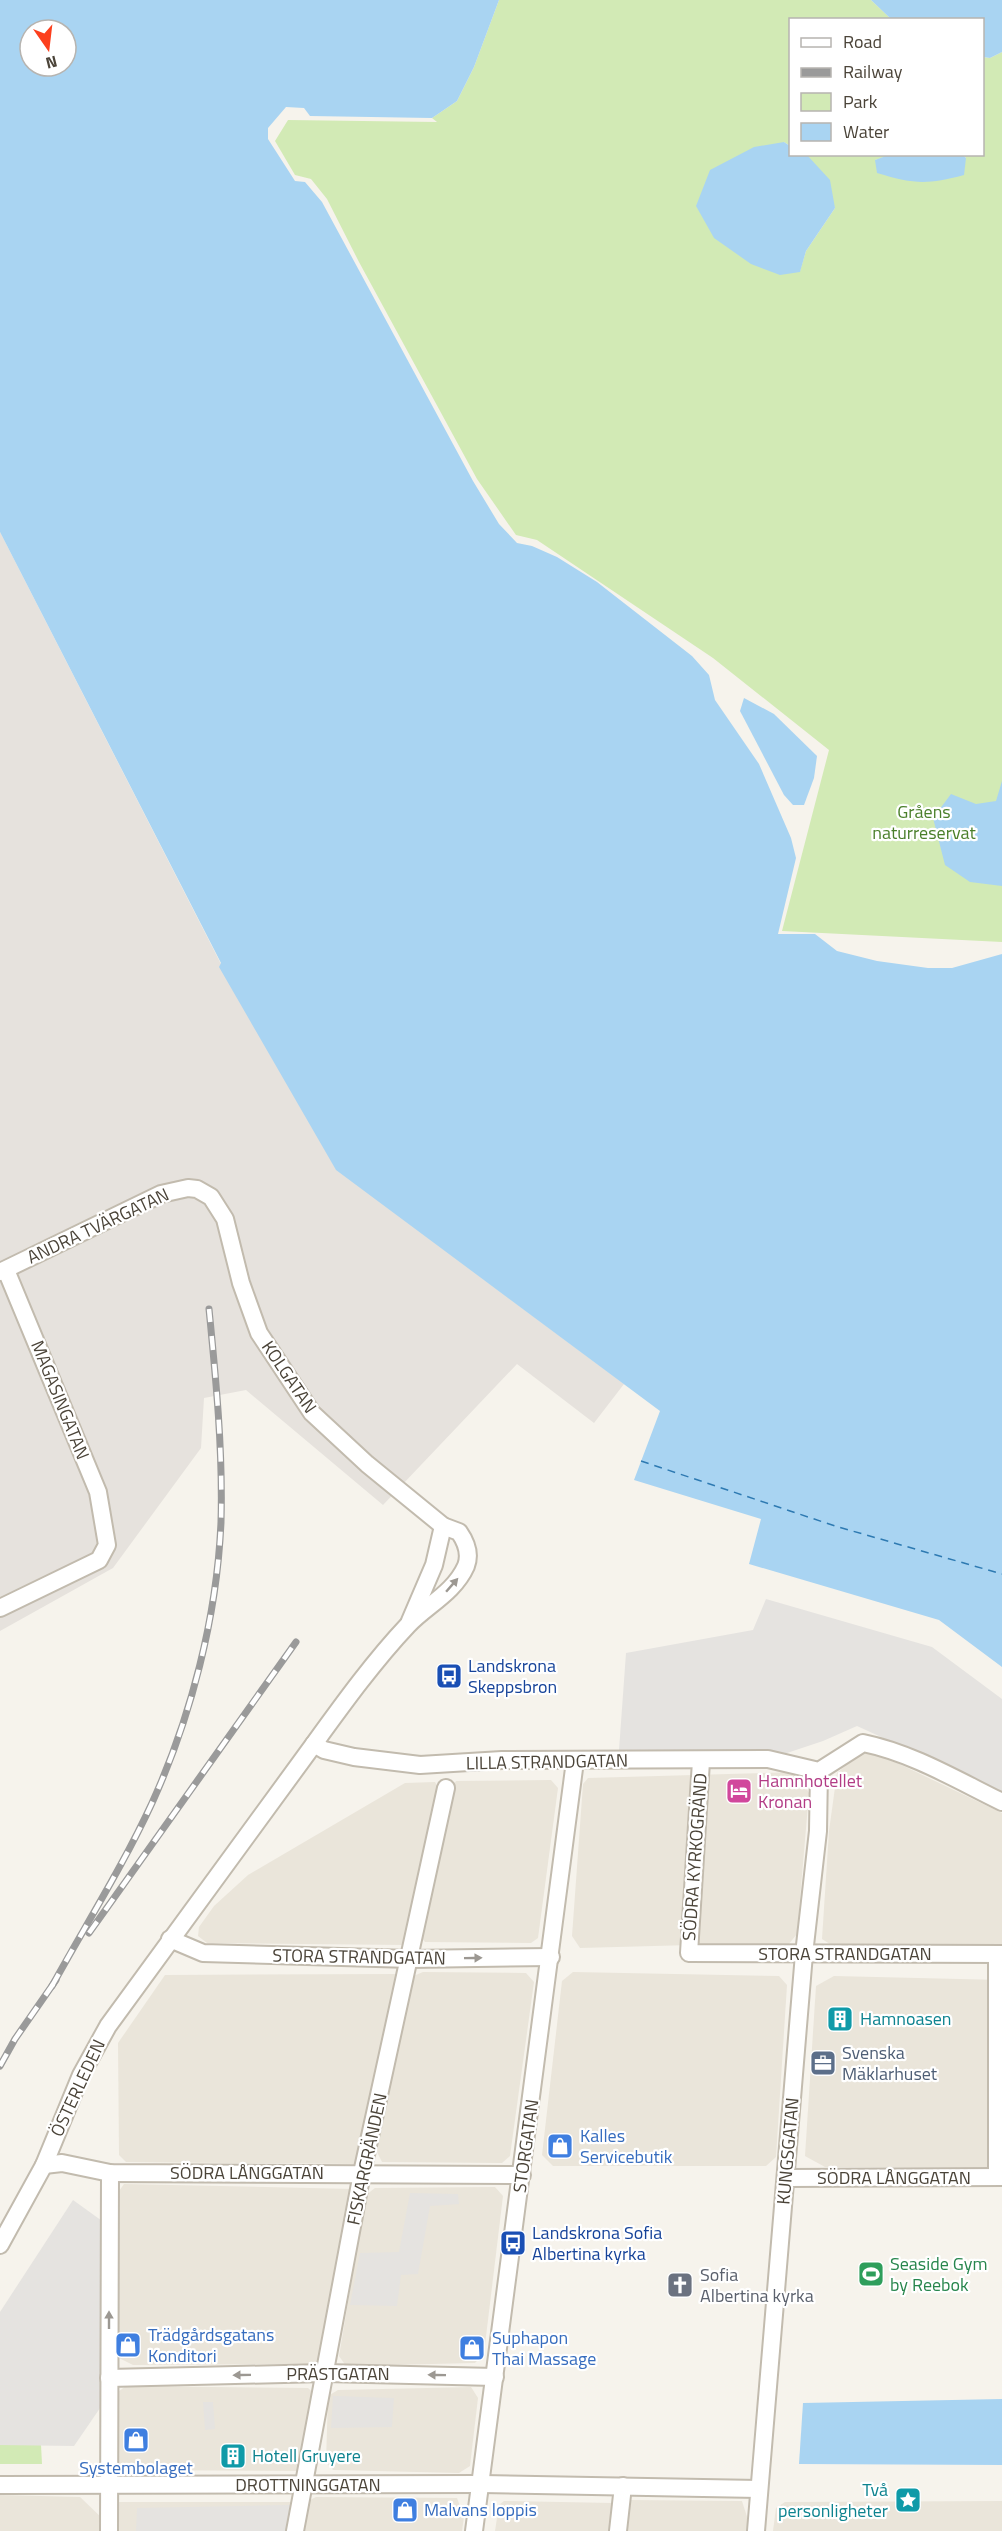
<svg xmlns="http://www.w3.org/2000/svg" width="1002" height="2531" font-family="'Titillium Web',sans-serif">
  <style>
    .residential { fill: #eae5da }
    .industrial { fill: #e6e2dd }
    .green { fill: #d2eab5 }
    .parking { fill: #e5e3e0 }
    .water { fill: #a9d4f2; fill-rule: evenodd }
    .lines { fill: none; stroke-linecap: round; stroke-linejoin: round }
    .ferry { stroke: #2e7ab2; stroke-width: 1.5; stroke-dasharray: 8 6; stroke-linecap: butt }
    .minor-casing { stroke: #c2bbae; stroke-width: 20 }
    .minor { stroke: #fff; stroke-width: 16 }
    .rail-casing { stroke: #9a9a9a; stroke-width: 7 }
    .rail { stroke: #fff; stroke-width: 4.5; stroke-dasharray: 14; stroke-linecap: butt }
    .oneway { fill: #9c9892 }
    .labels { text-anchor: middle; stroke-width: 4.5; stroke-linejoin: round; paint-order: stroke }
    .park-label { font-size: 18px; fill: #4a7f2a; stroke: #fff }
    .street-label { font-size: 18px; fill: #4b4439; stroke: #fff }
    .transit-label { font-size: 18px; fill: #164399; stroke: #fff; text-anchor: start }
    .hotel-label { font-size: 18px; fill: #b23c85; stroke: #fff; text-anchor: start }
    .culture-label { font-size: 18px; fill: #0d838f; stroke: #fff; text-anchor: start }
    .service-label { font-size: 18px; fill: #4e5e75; stroke: #fff; text-anchor: start }
    .shop-label { font-size: 18px; fill: #366cbe; stroke: #fff; text-anchor: start }
    .leisure-label { font-size: 18px; fill: #27864d; stroke: #fff; text-anchor: start }
    .worship-label { font-size: 18px; fill: #5b616d; stroke: #fff; text-anchor: start }
  </style>
  <rect width="100%" height="100%" fill="#f6f3ec"/>
  <g class="residential">
    <path d="M866 1748 1002 1813V1948H836L822 1939 829 1831 837 1773Z"/>
    <path d="M797 1772 809 1793 797 1934 788 1945H691L580 1948 572 1936 583 1784 588 1778Z"/>
    <path d="M551 1780 558 1788 538 1938 531 1943 425 1942 421 1937 450 1791 456 1781Z"/>
    <path d="M435 1782 443 1795 404 1945 207 1943 198 1936 199 1927 214 1906 248 1875 405 1783Z"/>
    <path d="M423 1972 526 1973 534 1982 510 2156 502 2163 382 2162 377 2152 411 1977Z"/>
    <path d="M573 1972 779 1976 787 1985 776 2157 766 2166H553L542 2155 562 1981Z"/>
    <path d="M398 1974 357 2164 126 2162 119 2155 118 2043 165 1975Z"/>
    <path d="M834 1976 1002 1980V2168L825 2167 805 2156 816 1986Z"/>
    <path d="M124 2184 354 2189 323 2355 315 2364 133 2365 119 2358 117 2194Z"/>
    <path d="M495 2187 503 2196 484 2353 475 2363 346 2366 339 2356 366 2195 375 2188Z"/>
    <path d="M126 2386 308 2388 317 2396 299 2471 127 2470 119 2467 115 2394Z"/>
    <path d="M471 2387 478 2398 470 2466 459 2473 333 2470 326 2462 328 2396 338 2390Z"/>
    <path d="M0 2495 80 2497 105 2521V2531H0Z"/>
    <path d="M316 2497 457 2498 464 2517 462 2531H298L304 2503Z"/>
    <path d="M628 2500 742 2501 748 2520 747 2531H621Z"/>
    <path d="M504 2501 614 2503V2531H495L499 2505Z"/>
    <path d="M1002 2501V2531H773L776 2508 785 2502Z"/>
    <path d="M118 2502H292L290 2531H117Z"/>
  </g>
  <path class="industrial" d="M0 532 221 964 336 1169 624 1384 594 1423 517 1364 383 1505 246 1390 204 1398 201 1448 113 1568 0 1631Z"/>
  <g class="green">
    <path d="M499 0H871L891 19 790 20V146L784 142 800 271 806 251 835 208 806 155H891L875 160 966 158 963 155 982 154 983 57 990 58 1002 52V942L782 931 829 750 713 658 537 540 516 535 477 479 359 262 327 199 311 179 295 175 275 141 288 120 437 122 432 118 457 101 474 67Z"/>
    <path d="M0 2445H41L42 2464H0Z"/>
  </g>
  <g class="parking">
    <path d="M766 1599 932 1647 1002 1699V1792L857 1726 823 1741 787 1753 619 1750 626 1653 753 1630Z"/>
    <path d="M410 2193 458 2194 459 2204 430 2206 418 2274 401 2275 397 2306 350 2305 360 2253 399 2252Z"/>
    <path d="M73 2200 109 2226V2395L74 2446 0 2445V2312Z"/>
    <path d="M333 2396 394 2398 392 2427 331 2428Z"/>
    <path d="M203 2402H213L215 2429 205 2430Z"/>
    <path d="M292 2505 287 2531H136L137 2508Z"/>
  </g>
  <g class="water">
    <path d="M0 0H499L474 67 457 101 432 118 310 116 304 108 286 107 268 128V139L295 181 305 182 322 202 473 481 499 524 517 543 532 546 557 557 597 582 692 656 709 675 715 700 759 764 791 838 796 858 778 934H815L837 951 877 961 928 968H952L1002 954V1667L939 1620 749 1564 761 1519 634 1480 660 1411 336 1170 219 967 221 963 0 532ZM30 30H66V66H30Z"/>
    <path d="M871 0H1002V52L990 58 983 57 982 20 891 19Z"/>
    <path d="M784 142 790 146V154L807 155 830 180 835 208 806 251 800 272 780 275 751 264 714 238 696 206 710 170 754 147Z"/>
    <path d="M891 154 963 155 966 158 964 175C926 185 914 184 877 173L875 160Z"/>
    <path d="M744 698 774 714 817 756 814 778 804 805H793L784 795 740 711Z"/>
    <path d="M1002 781V886L970 882 945 865 933 818 951 794 976 804 996 801Z"/>
    <path d="M1002 2399V2465L799 2464 803 2403Z"/>
  </g>
  <g class="lines">
    <path class="ferry" d="M641 1461 835 1526 1002 1574"/>
    <defs>
      <g id="minor">
        <path d="M0 1272 161 1194 188 1188 197 1189 211 1197 225 1219 241 1283 259 1333 312 1413 367 1464 443 1526 459 1532C466 1542 471 1553 466 1566 454 1593 427 1605 408 1625 374 1661 343 1704 314 1744"/>
        <path d="M0 1608 99 1560 107 1545 98 1492 6 1270"/>
        <path d="M410 1621 434 1565 443 1526"/>
        <path d="M701 1761 689 1953 1002 1954"/>
        <path d="M170 1939 203 1953 411 1959 551 1957"/>
        <path d="M44 2165 62 2163 110 2173 522 2175"/>
        <path d="M997 2177V1954"/>
        <path d="M787 2178 1002 2177"/>
        <path d="M0 2245 44 2165 81 2075 108 2026 314 1744 324 1750 354 1757 420 1765 502 1760 768 1759 819 1771 863 1743C912 1753 957 1780 1002 1802"/>
        <path d="M109 2378 325 2373 495 2377"/>
        <path d="M0 2485 482 2484 759 2489"/>
        <path d="M109 2531 110 2173"/>
        <path d="M295 2531 362 2173 446 1788"/>
        <path d="M474 2531 575 1761"/>
        <path d="M618 2531 623 2486"/>
        <path d="M756 2531 804 1954 818 1831 819 1771"/>
      </g>
    </defs>
    <use href="#minor" class="minor-casing"/>
    <use href="#minor" class="minor"/>
    <defs>
      <g id="rail">
        <path d="M89 1933 296 1642"/>
        <path d="M52 1986C85 1926 123 1866 152 1803 191 1717 217 1617 221 1522 223 1451 216 1380 209 1309"/>
        <path d="M0 2066 15 2039 56 1980"/>
      </g>
    </defs>
    <use href="#rail" class="rail-casing"/>
    <use href="#rail" class="rail"/>
  </g>
  <defs><path id="oneway-solid" d="M-6-.8H1V-3.2L6.5 0L1 3.2V.8H-6Z" transform="scale(1.5)"/></defs>
  <g class="oneway">
    <use href="#oneway-solid" transform="translate(452 1585) rotate(-49)"/>
    <use href="#oneway-solid" transform="translate(473 1958) rotate(-1)"/>
    <use href="#oneway-solid" transform="translate(109 2320) rotate(-90)"/>
    <use href="#oneway-solid" transform="translate(242 2375) rotate(179)"/>
    <use href="#oneway-solid" transform="translate(437 2375) rotate(-179)"/>
  </g>
  <defs>
    <symbol id="bus-square" viewBox="-11 -11 22 22"><rect x="-9" y="-9" width="18" height="18" rx="4" fill="#1a4fb4" stroke="#fff"/><path d="M-5-6H5V4H4V6H2V4H-2V6H-4V4H-5ZM-3.5-4V0h7V-4ZM-3.5 1.2v1.5H-2V1.2ZM2 1.2v1.5H3.5V1.2Z" fill="#fff"/></symbol>
    <symbol id="hotel-square" viewBox="-11 -11 22 22"><rect x="-9" y="-9" width="18" height="18" rx="4" fill="#d1479c" stroke="#fff"/><path d="M-6-4.5h1.5V1H6V5H4.5V3h-9V5H-6ZM-4 0a1.8 1.8 0 1 1 3.6 0ZM.5 0V-2.5h3Q6-2.5 6 0Z" fill="#fff"/></symbol>
    <symbol id="building-square" viewBox="-11 -11 22 22"><rect x="-9" y="-9" width="18" height="18" rx="4" fill="#0f9aa8" stroke="#fff"/><path d="M-4-6H4V6H1V3H-1V6H-4ZM-2.5-4.3h1.7v1.8h-1.7ZM.8-4.3h1.7v1.8H.8ZM-2.5-1h1.7V.8h-1.7ZM.8-1h1.7V.8H.8Z" fill="#fff"/></symbol>
    <symbol id="office-square" viewBox="-11 -11 22 22"><rect x="-9" y="-9" width="18" height="18" rx="4" fill="#5c6f8a" stroke="#fff"/><path d="M-6-3h4V-5.5h4V-3h4V5H-6ZM-1-4.5V-3h2v-1.5ZM-6 0V1H6V0Z" fill="#fff"/></symbol>
    <symbol id="shop-square" viewBox="-11 -11 22 22"><rect x="-9" y="-9" width="18" height="18" rx="4" fill="#3f7fe0" stroke="#fff"/><path d="M-5-2.5h2.3a2.7 3.5 0 0 1 5.4 0H5L5.5 6h-11ZM-1.5-2.5h3a1.5 2.3 0 0 0-3 0Z" fill="#fff"/></symbol>
    <symbol id="stadium-square" viewBox="-11 -11 22 22"><rect x="-9" y="-9" width="18" height="18" rx="4" fill="#2e9e5b" stroke="#fff"/><path d="M0-5a6.5 5 0 1 0 0 10a6.5 5 0 1 0 0-10ZM-3.5-1.8h7v3.6h-7Z" fill="#fff"/></symbol>
    <symbol id="church-square" viewBox="-11 -11 22 22"><rect x="-9" y="-9" width="18" height="18" rx="4" fill="#6b7280" stroke="#fff"/><path d="M-1.2-6h2.4v3.5h3.3v2.4h-3.3V6h-2.4V-.1h-3.3v-2.4h3.3Z" fill="#fff"/></symbol>
    <symbol id="sight-square" viewBox="-11 -11 22 22"><rect x="-9" y="-9" width="18" height="18" rx="4" fill="#0f9aa8" stroke="#fff"/><path d="M0-6L1.8-2.2L6-1.7L2.9 1.2L3.7 5.4L0 3.3L-3.7 5.4L-2.9 1.2L-6-1.7L-1.8-2.2Z" fill="#fff"/></symbol>
  </defs>
  <g fill-rule="evenodd">
    <use href="#bus-square" x="434" y="1661" width="30" height="30"/>
    <use href="#hotel-square" x="724" y="1776" width="30" height="30"/>
    <use href="#building-square" x="825" y="2004" width="30" height="30"/>
    <use href="#office-square" x="808" y="2048" width="30" height="30"/>
    <use href="#shop-square" x="545" y="2131" width="30" height="30"/>
    <use href="#bus-square" x="498" y="2228" width="30" height="30"/>
    <use href="#stadium-square" x="856" y="2259" width="30" height="30"/>
    <use href="#church-square" x="665" y="2270" width="30" height="30"/>
    <use href="#shop-square" x="113" y="2330" width="30" height="30"/>
    <use href="#shop-square" x="457" y="2333" width="30" height="30"/>
    <use href="#shop-square" x="121" y="2425" width="30" height="30"/>
    <use href="#building-square" x="218" y="2441" width="30" height="30"/>
    <use href="#sight-square" x="893" y="2485" width="30" height="30"/>
    <use href="#shop-square" x="390" y="2495" width="30" height="30"/>
  </g>
  <g class="labels">
    <g class="park-label">
      <text x="924" y="818">Gråens<tspan x="924" dy="21">naturreservat</tspan></text>
    </g>
    <g class="street-label">
      <text transform="translate(98 1226) rotate(-25)" y="6">ANDRA TVÄRGATAN</text>
      <text transform="translate(289 1377) rotate(56)" y="6">KOLGATAN</text>
      <text transform="translate(60 1400) rotate(68)" y="6">MAGASINGATAN</text>
      <text transform="translate(547 1762) rotate(-1)" y="6">LILLA STRANDGATAN</text>
      <text transform="translate(695 1857) rotate(-86)" y="6">SÖDRA KYRKOGRÄND</text>
      <text x="845" y="1960">STORA STRANDGATAN</text>
      <text transform="translate(359 1957) rotate(1)" y="6">STORA STRANDGATAN</text>
      <text transform="translate(78 2088) rotate(-65)" y="6">ÖSTERLEDEN</text>
      <text transform="translate(526 2146) rotate(-82)" y="6">STORGATAN</text>
      <text transform="translate(788 2151) rotate(-85)" y="6">KUNGSGATAN</text>
      <text transform="translate(367 2159) rotate(-78)" y="6">FISKARGRÄNDEN</text>
      <text x="247" y="2179">SÖDRA LÅNGGATAN</text>
      <text x="894" y="2184">SÖDRA LÅNGGATAN</text>
      <text x="338" y="2380">PRÄSTGATAN</text>
      <text x="308" y="2491">DROTTNINGGATAN</text>
    </g>
    <g class="transit-label">
      <text x="468" y="1672">Landskrona<tspan x="468" dy="21">Skeppsbron</tspan></text>
      <text x="532" y="2239">Landskrona Sofia<tspan x="532" dy="21">Albertina kyrka</tspan></text>
    </g>
    <g class="hotel-label">
      <text x="758" y="1787">Hamnhotellet<tspan x="758" dy="21">Kronan</tspan></text>
    </g>
    <g class="culture-label">
      <text x="860" y="2025">Hamnoasen</text>
      <text x="252" y="2462">Hotell Gruyere</text>
      <text x="888" y="2496" text-anchor="end">Två<tspan x="888" dy="21">personligheter</tspan></text>
    </g>
    <g class="service-label">
      <text x="842" y="2059">Svenska<tspan x="842" dy="21">Mäklarhuset</tspan></text>
    </g>
    <g class="shop-label">
      <text x="580" y="2142">Kalles<tspan x="580" dy="21">Servicebutik</tspan></text>
      <text x="148" y="2341">Trädgårdsgatans<tspan x="148" dy="21">Konditori</tspan></text>
      <text x="492" y="2344">Suphapon<tspan x="492" dy="21">Thai Massage</tspan></text>
      <text x="136" y="2474" text-anchor="middle">Systembolaget</text>
      <text x="424" y="2516">Malvans loppis</text>
    </g>
    <g class="leisure-label">
      <text x="890" y="2270">Seaside Gym<tspan x="890" dy="21">by Reebok</tspan></text>
    </g>
    <g class="worship-label">
      <text x="700" y="2281">Sofia<tspan x="700" dy="21">Albertina kyrka</tspan></text>
    </g>
  </g>
  <rect x="789" y="18" width="195" height="138" fill="#ffffff" stroke="#b7b4b0" stroke-width="1.5"/>
  <rect x="801" y="38" width="30" height="9" fill="#ffffff" stroke="#b7b4b0" stroke-width="1.5"/>
  <text x="843" y="48" font-size="18" fill="#4b4439">Road</text>
  <rect x="801" y="68" width="30" height="9" fill="#9a9a9a" stroke="#b7b4b0" stroke-width="1.5"/>
  <text x="843" y="78" font-size="18" fill="#4b4439">Railway</text>
  <rect x="801" y="93" width="30" height="18" fill="#d2eab5" stroke="#b7b4b0" stroke-width="1.5"/>
  <text x="843" y="108" font-size="18" fill="#4b4439">Park</text>
  <rect x="801" y="123" width="30" height="18" fill="#a9d4f2" stroke="#b7b4b0" stroke-width="1.5"/>
  <text x="843" y="138" font-size="18" fill="#4b4439">Water</text>
  <g transform="translate(48 48) rotate(166)"><circle r="28" fill="#ffffff" stroke="#b7b4b0" stroke-width="1.5"/>
  <path d="M0-4.5L10 22L0 15L-10 22Z" fill="#fc3f1d"/>
  <text y="-9" font-size="16" font-weight="bold" text-anchor="middle" fill="#4b4439">N</text>
  </g>
</svg>
